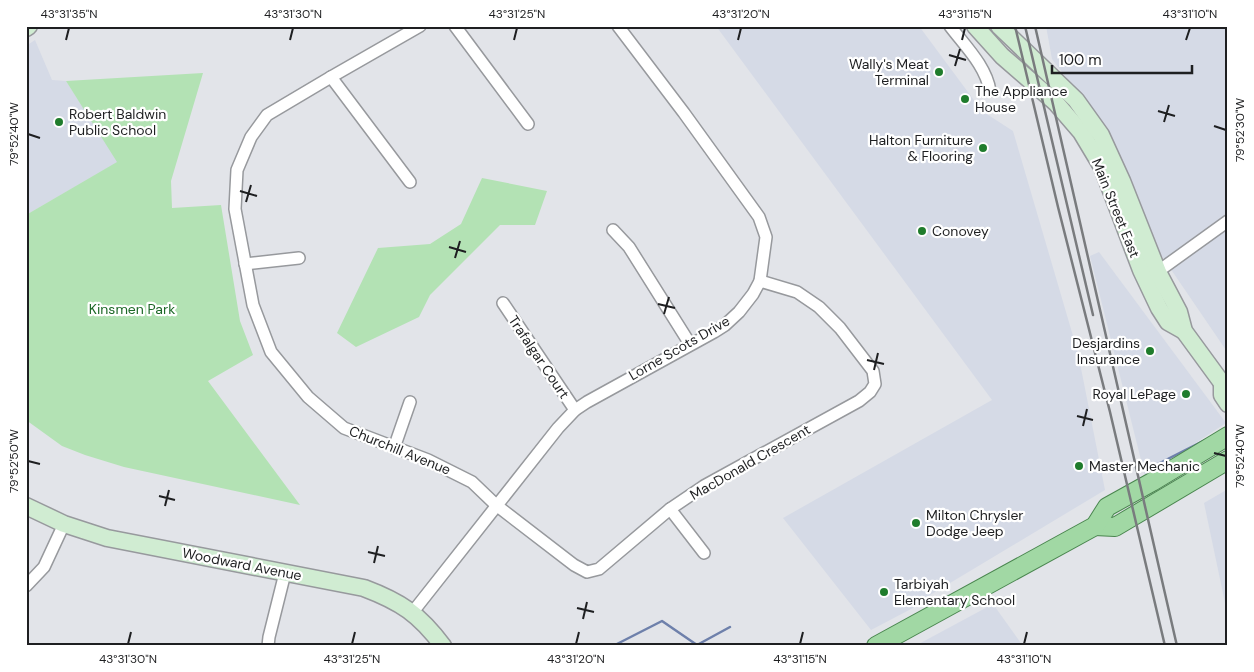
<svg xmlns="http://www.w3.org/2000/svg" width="1254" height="672" font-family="'DM Sans',sans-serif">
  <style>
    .built { fill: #d5dae6 }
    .green { fill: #b3e2b4 }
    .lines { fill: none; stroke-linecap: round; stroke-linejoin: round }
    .stream { stroke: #6e80ab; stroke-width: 2.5 }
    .street-casing { stroke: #97999d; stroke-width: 14 }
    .secondary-casing { stroke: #97999d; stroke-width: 19 }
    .primary-casing { stroke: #4a864f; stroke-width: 20 }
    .street { stroke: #fff; stroke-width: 11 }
    .secondary { stroke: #d0ecd2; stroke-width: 16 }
    .primary { stroke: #a1d8a4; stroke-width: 18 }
    .rail { stroke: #797b7e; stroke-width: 2.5 }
    .ticks { fill: none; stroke: #1e1f21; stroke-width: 2 }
    .poi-dot { fill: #1f7c2c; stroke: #fff; stroke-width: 2 }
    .labels { text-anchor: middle; stroke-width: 4.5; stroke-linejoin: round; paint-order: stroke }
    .poi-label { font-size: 14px; fill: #1e1f21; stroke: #fff; text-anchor: start }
    .street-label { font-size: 14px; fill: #1e1f21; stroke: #fff }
    .park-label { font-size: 14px; fill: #1d6827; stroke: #fff }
    .neatline { fill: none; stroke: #1e1f21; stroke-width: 2 }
    .ticks-label { font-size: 12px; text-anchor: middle; fill: #1e1f21 }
  </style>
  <rect width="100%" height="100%" fill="#e2e4e9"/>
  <g class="built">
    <path d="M716 26H919L982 111 1013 131 1078 353 1105 490 930 595 932 598 871 630 783 518 992 400Z"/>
    <path d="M1046 26H1228V353L1153 243 1103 125 1052 59Z"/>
    <path d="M35 40 52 80 66 81 118 162 26 215V46Z"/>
    <path d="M1099 252 1226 423 1145 476 1090 256Z"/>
    <path d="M1228 489V617L1204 503Z"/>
    <path d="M993 604 1023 646H915Z"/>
  </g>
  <g class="green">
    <path d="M203 73 171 181 172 208 221 205 240 321 253 355 208 381 300 505 124 467 85 455 62 446 26 420V215L117 162 66 81Z"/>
    <path d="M482 178 547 191 535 225H500L430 295 419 317 356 347 337 333 378 248 430 244 461 224Z"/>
  </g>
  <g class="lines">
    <g class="stream">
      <path d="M1148 469 1207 439"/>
      <path d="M613 646 662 621 697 645 730 627"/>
    </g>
    <defs>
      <g id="street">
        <path d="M420 26 331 77 267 115 251 137 237 170 235 209 253 305 271 352 308 397 344 428 428 460 472 482 496 505 574 565 587 572 599 569 670 509 704 486 859 401 870 392 875 384 873 371 840 328 819 307 797 292 760 281"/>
        <path d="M455 26 528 124"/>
        <path d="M950 26C965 46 986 66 990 91"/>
        <path d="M331 77 410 182"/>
        <path d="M613 230 629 247 690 344"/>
        <path d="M245 264 299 258"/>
        <path d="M1153 275 1228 221"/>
        <path d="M503 303 575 410"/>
        <path d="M394 448 410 402"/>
        <path d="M670 509 704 553"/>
        <path d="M26 586 44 567 64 524"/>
        <path d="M412 613 558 428 575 410 587 402 714 332 725 325 739 312 753 294 760 281 766 237 759 217 684 113 618 26"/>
        <path d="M268 646 269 637 285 573"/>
      </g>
      <g id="secondary">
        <path d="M975 26 1002 56 1056 103 1081 132 1102 167 1141 270 1159 308 1168 322 1184 331"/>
        <path d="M999 26 1076 100 1101 135 1122 181 1158 272 1179 312 1184 331 1222 383 1228 386"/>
        <path d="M26 28 29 26"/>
        <path d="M1222 383V395L1228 404"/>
        <path d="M26 506 64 524 107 538 364 588C401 602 419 614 443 646"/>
      </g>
      <g id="primary">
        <path d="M1095 526 1115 527 1228 460"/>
        <path d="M876 646 1095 526 1107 507 1152 482 1228 436"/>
      </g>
    </defs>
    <use href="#street" class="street-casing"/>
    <use href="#secondary" class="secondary-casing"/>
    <use href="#primary" class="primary-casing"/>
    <use href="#street" class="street"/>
    <use href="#secondary" class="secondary"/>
    <use href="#primary" class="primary"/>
    <g class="rail">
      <path d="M1015 26 1058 207 1110 412 1165 646"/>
      <path d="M1025 26 1093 315"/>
      <path d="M1035 26 1177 646"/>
    </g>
  </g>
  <path class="ticks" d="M66 40 69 28M290 40 293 28M514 40 517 28M738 40 741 28M962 40 965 28M1186 40 1190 28M949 55 966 60M955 66 960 49M1158 111 1175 116M1164 122 1169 105M1214 126 1226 130M28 134 40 138M240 191 257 196M246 202 251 185M449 247 466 252M455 258 460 241M658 304 675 308M664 314 669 297M867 360 884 364M874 370 878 353M1077 416 1093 420M1083 426 1087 409M1214 453 1226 456M28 461 40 464M159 496 175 500M165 506 169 490M368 552 385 556M374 563 378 546M577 608 594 612M583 619 587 602M128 644 131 632M352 644 355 632M576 644 579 632M800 644 803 632M1024 644 1027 632"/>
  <g class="poi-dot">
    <circle cx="939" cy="72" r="5"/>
    <circle cx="965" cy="99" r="5"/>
    <circle cx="59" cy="122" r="5"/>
    <circle cx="983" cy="148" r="5"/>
    <circle cx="922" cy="231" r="5"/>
    <circle cx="1150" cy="351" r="5"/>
    <circle cx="1186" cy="394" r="5"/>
    <circle cx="1079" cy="466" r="5"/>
    <circle cx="916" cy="523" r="5"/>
    <circle cx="884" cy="592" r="5"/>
  </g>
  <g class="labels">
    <g class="poi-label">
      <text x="929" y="69" text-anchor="end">Wally's Meat<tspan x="929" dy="16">Terminal</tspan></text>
      <text x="975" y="96">The Appliance<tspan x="975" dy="16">House</tspan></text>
      <text x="69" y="119">Robert Baldwin<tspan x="69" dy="16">Public School</tspan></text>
      <text x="973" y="145" text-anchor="end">Halton Furniture<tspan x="973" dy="16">&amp; Flooring</tspan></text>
      <text x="932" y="236">Conovey</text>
      <text x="1140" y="348" text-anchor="end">Desjardins<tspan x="1140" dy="16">Insurance</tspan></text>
      <text x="1176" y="399" text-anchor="end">Royal LePage</text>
      <text x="1089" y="471">Master Mechanic</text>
      <text x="926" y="520">Milton Chrysler<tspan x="926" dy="16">Dodge Jeep</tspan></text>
      <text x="894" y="589">Tarbiyah<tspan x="894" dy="16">Elementary School</tspan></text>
    </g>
    <g class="street-label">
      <text transform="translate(1116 208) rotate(68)" y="5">Main Street East</text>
      <text transform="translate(679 348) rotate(-30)" y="5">Lorne Scots Drive</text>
      <text transform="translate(539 357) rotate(56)" y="5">Trafalgar Court</text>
      <text transform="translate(400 450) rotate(22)" y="5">Churchill Avenue</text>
      <text transform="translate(750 462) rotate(-30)" y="5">MacDonald Crescent</text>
      <text transform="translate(242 564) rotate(11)" y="5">Woodward Avenue</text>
    </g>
    <g class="park-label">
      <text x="132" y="314">Kinsmen Park</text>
    </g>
  </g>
  <rect width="1254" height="672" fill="none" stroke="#ffffff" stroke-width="55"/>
  <path d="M1052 65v8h140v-8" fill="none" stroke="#1e1f21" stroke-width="2.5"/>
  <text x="1059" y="65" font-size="15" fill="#1e1f21" stroke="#ffffff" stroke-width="4" paint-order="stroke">100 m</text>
  <rect x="28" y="28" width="1198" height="616" class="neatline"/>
  <g class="ticks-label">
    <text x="69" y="18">43°31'35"N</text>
    <text x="293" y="18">43°31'30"N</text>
    <text x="517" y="18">43°31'25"N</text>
    <text x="741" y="18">43°31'20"N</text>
    <text x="965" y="18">43°31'15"N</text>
    <text x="1190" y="18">43°31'10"N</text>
    <text transform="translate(1240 130) rotate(-90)" y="4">79°52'30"W</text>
    <text transform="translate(14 134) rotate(-90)" y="4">79°52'40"W</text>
    <text transform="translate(1240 456) rotate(-90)" y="4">79°52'40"W</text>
    <text transform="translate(14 461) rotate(-90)" y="4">79°52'50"W</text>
    <text x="128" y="663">43°31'30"N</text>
    <text x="352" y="663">43°31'25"N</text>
    <text x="576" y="663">43°31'20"N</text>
    <text x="800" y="663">43°31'15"N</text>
    <text x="1024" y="663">43°31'10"N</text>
  </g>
</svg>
